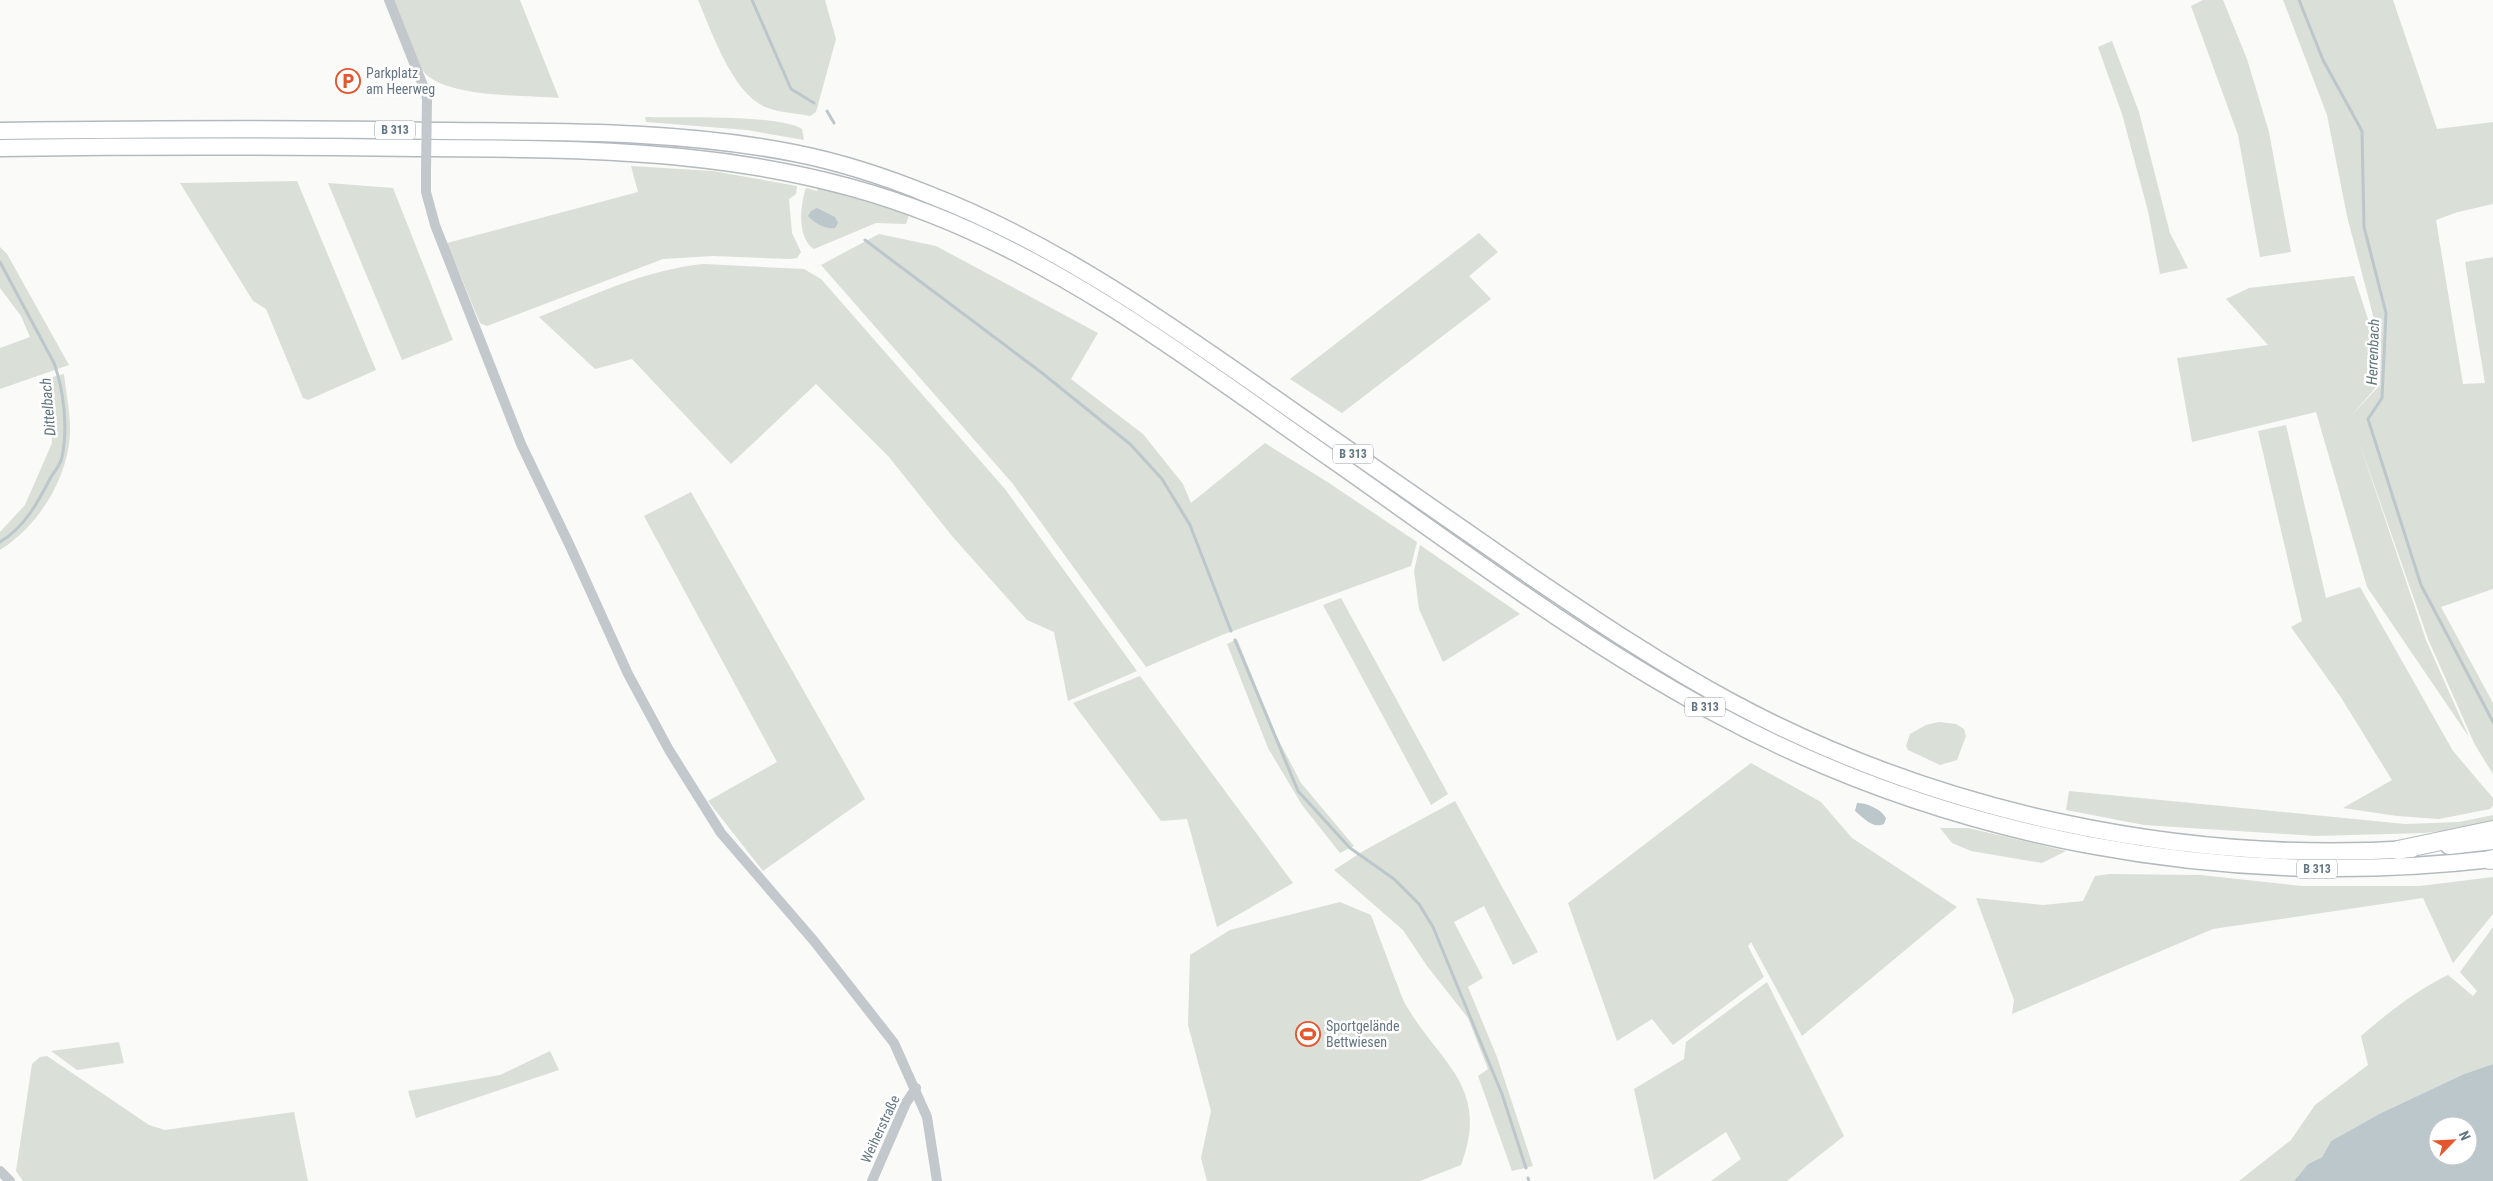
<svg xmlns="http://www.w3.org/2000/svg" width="2493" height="1181" font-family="'Roboto Condensed',sans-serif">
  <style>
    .green { fill: #dadfd7 }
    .water { fill: #bbc7cb; fill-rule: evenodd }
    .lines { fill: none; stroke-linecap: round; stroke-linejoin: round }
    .stream { stroke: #bbc7cb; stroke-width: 3 }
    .trunk-casing { stroke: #b4b9bd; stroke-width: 19 }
    .motorway-casing { stroke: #b4b9bd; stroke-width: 20 }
    .minor { stroke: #c3c8cc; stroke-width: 10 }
    .trunk { stroke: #fff; stroke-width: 16 }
    .motorway { stroke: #fff; stroke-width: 18 }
    .minor-bridge { stroke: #c3c8cc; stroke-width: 10 }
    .labels { text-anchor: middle; stroke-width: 5; stroke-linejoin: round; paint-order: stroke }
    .shield { fill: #fff; stroke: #939fa8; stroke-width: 1 }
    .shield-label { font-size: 12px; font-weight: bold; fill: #657683 }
    .poi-label { font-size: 14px; fill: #657683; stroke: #fff; text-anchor: start }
    .street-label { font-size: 14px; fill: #657683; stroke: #fff }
    .water-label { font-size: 15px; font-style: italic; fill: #60757c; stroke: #fff }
  </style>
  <rect width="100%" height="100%" fill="#fafaf8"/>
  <g class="green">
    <path d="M393 0H520L559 98C525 95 444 98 423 71 411 55 401 19 393 0Z"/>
    <path d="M698 0H825L836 39 816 112 810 116C797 113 781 113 768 108 733 96 712 32 698 0Z"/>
    <path d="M2203 0H2223L2247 59 2269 132 2291 252 2260 257 2238 135 2191 6Z"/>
    <path d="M2283 0H2393L2437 129 2493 122V204L2458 212 2436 220 2463 384 2485 383 2465 262 2493 257V589L2441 607 2493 703V774L2475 745 2428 639 2357 436 2426 640 2469 737 2367 587 2316 412 2192 442 2177 358 2268 345 2226 299 2249 288 2354 276 2380 356 2378 385 2350 417 2380 385 2381 346 2347 216 2327 115Z"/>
    <path d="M2112 41 2139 112 2170 233 2188 268 2160 274 2148 211 2122 114 2098 47Z"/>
    <path d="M645 117C678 118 777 114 802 129L804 140 747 130 646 122Z"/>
    <path d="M631 166 713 171 797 186 796 194 789 199 792 233 801 252 797 258 790 259 713 256 663 259 487 326 480 323 447 243 638 192Z"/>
    <path d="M297 181 376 370 308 400 303 398 266 309 253 301 180 183Z"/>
    <path d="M328 183 393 188 453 340 402 360Z"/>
    <path d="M818 187 909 215 906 224 876 223 814 249C797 238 800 205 806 188L817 191Z"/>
    <path d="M1479 233 1498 252 1469 276 1491 299 1342 413 1290 379Z"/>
    <path d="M879 234 936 246 1098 333 1071 379 1143 434 1183 484 1191 503 1265 443 1329 483 1417 542 1411 566 1222 635 1146 667 1013 484 821 265Z"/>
    <path d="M0 247 7 254 69 365 0 389V348L30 337 21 316 0 288Z"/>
    <path d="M704 264 804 269 821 279 1005 489 1137 671 1068 701 1054 632 1027 620 952 536 889 457 816 384 731 464 632 359 595 369 539 317C594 295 644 270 704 264Z"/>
    <path d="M64 374C66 393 71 416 70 435 67 480 38 526 0 550V532L25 505 52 443 49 378Z"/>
    <path d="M2286 425 2326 598 2360 587 2453 751 2493 798V805L2490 809 2439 819 2397 816 2343 808 2392 780 2340 696 2291 627 2302 621 2258 431Z"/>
    <path d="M691 492 865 799 763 871 708 801 777 762 644 516Z"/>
    <path d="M1420 545 1520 614 1443 662 1419 609 1414 571Z"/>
    <path d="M1341 598 1448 794 1431 805 1323 605Z"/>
    <path d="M1237 639 1277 737 1301 783 1354 846 1340 853 1302 805 1268 748 1227 644Z"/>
    <path d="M1140 676 1293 883 1217 927 1187 819 1161 821 1073 703Z"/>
    <path d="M1939 722 1956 724 1964 729 1966 736 1957 760 1940 765 1908 750 1906 746 1910 734 1926 725Z"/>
    <path d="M1751 763 1821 802 1852 838 1957 907 1802 1036 1751 942 1748 946 1764 977 1673 1045 1652 1019 1617 1041 1568 903Z"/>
    <path d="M2069 791 2405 824 2459 822 2493 815V825L2424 833 2316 836 2144 825 2066 810Z"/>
    <path d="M1455 801 1538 952 1513 965 1484 906 1454 922 1483 978 1468 987 1497 1057 1533 1166 1512 1171 1478 1076 1488 1069 1468 1018 1427 966 1403 930 1334 870 1365 850Z"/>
    <path d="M1940 828H1968L2066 851 2042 863 1971 851 1952 843Z"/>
    <path d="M2109 874 2201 875 2301 886H2420L2493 877V914L2453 963 2423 898 2213 929 2012 1014 2014 1000 1976 898 2043 905 2083 901 2095 876Z"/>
    <path d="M1340 902 1371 915C1379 936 1387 958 1395 979 1399 988 1402 999 1407 1007 1442 1065 1490 1088 1461 1165L1420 1181H1207L1201 1158 1211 1111 1188 1025 1190 955 1230 930Z"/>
    <path d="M2493 927V1064L2464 1074 2379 1114 2331 1141 2322 1157 2308 1164 2294 1181H2239L2291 1140 2315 1105 2368 1065 2361 1036C2389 1012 2415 991 2448 975L2473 996 2477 991 2460 972Z"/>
    <path d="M1767 982 1844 1136 1787 1181H1711L1741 1159 1726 1132 1654 1180 1634 1089 1684 1059 1686 1042Z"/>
    <path d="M119 1042 124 1063 77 1070 51 1051Z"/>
    <path d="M550 1051 559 1070 416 1118 408 1091 500 1075Z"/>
    <path d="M47 1056 149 1125 165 1130 294 1112 308 1181H23L16 1171 32 1064 40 1057Z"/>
  </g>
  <g class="water">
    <path d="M817 208 835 217 838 223 835 228C826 230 814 223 808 216L811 211Z"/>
    <path d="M1857 803C1867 803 1881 809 1886 818L1884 824C1872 829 1864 818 1855 811Z"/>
    <path d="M2493 1064V1181H2294L2308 1164 2322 1157 2331 1141 2379 1114 2464 1074ZM2438 1126H2468V1156H2438Z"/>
  </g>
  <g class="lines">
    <g class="stream">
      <path d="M752 0 791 89 814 103"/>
      <path d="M2299 0 2323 60 2362 131 2364 227 2386 313 2382 398 2368 419 2421 585 2493 722"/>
      <path d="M827 111 834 123"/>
      <path d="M865 240 1042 373 1130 444 1162 479 1190 525 1231 631"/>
      <path d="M0 262 54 363C64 391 68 428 62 457 61 464 55 471 51 477 38 502 25 527 0 542"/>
      <path d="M1235 640 1298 791 1350 848 1394 879 1419 904 1433 927 1502 1094 1526 1168"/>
      <path d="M1528 1178 1529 1181"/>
    </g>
    <defs>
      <g id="trunk">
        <path d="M0 131C148 129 295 128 443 131 559 132 679 130 794 153 840 162 886 177 930 195 1072 250 1196 344 1320 430 1387 477 1455 524 1523 571 1591 617 1660 664 1733 703 1939 813 2179 864 2412 849"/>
        <path d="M0 148C139 146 278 146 417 148 593 149 766 148 933 215 1078 272 1205 371 1333 460 1457 547 1580 640 1713 712 1951 841 2225 890 2493 859"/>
        <path d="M2449 846 2493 841"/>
      </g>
      <g id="motorway">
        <path d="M2398 850 2493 830"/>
        <path d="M2490 860 2493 859"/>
      </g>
    </defs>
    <use href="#trunk" class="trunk-casing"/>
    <use href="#motorway" class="motorway-casing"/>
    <g class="minor">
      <path d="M389 0 426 93 427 100"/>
      <path d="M426 170V192L435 225 521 444 570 546 628 674 669 750 721 833 814 941 894 1043 927 1117 937 1181"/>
      <path d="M0 1171 10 1181"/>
      <path d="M872 1181 906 1103 916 1088"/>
    </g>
    <use href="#trunk" class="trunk"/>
    <use href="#motorway" class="motorway"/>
    <path class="minor-bridge" d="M426 170 427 100"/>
  </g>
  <defs>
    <symbol id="parking-ring" viewBox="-11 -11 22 22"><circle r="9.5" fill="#fff" stroke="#e4572e" stroke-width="1.5"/><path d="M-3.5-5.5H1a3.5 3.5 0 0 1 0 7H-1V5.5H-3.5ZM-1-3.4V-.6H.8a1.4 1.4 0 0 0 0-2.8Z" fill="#e4572e"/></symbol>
    <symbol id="stadium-ring" viewBox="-11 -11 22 22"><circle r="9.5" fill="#fff" stroke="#e4572e" stroke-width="1.5"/><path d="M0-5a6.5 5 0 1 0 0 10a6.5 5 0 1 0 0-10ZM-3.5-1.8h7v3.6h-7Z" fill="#e4572e"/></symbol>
  </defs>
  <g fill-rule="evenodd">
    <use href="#parking-ring" x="334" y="67" width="28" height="28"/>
    <use href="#stadium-ring" x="1294" y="1020" width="28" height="28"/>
  </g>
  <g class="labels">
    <g class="shield">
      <rect x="375" y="120.5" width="40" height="19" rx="4"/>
      <rect x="1333" y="444.5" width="40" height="19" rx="4"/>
      <rect x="1685" y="697.5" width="40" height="19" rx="4"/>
      <rect x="2297" y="859.5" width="40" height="19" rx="4"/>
    </g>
    <g class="shield-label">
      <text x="395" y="134">B 313</text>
      <text x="1353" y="458">B 313</text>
      <text x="1705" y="711">B 313</text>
      <text x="2317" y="873">B 313</text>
    </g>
    <g class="poi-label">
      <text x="366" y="78">Parkplatz<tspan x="366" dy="16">am Heerweg</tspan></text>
      <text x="1326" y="1031">Sportgelände<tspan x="1326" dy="16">Bettwiesen</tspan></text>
    </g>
    <g class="street-label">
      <text transform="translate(880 1129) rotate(-65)" y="5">Weiherstraße</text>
    </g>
    <g class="water-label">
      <text transform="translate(2373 352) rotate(-88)" y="5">Herrenbach</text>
      <text transform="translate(48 407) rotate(-95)" y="5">Dittelbach</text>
    </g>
  </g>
  <g transform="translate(2453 1141) rotate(66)"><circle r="24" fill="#ffffff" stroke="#c1c8cd"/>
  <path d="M0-4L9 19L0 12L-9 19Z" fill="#e4572e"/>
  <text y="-8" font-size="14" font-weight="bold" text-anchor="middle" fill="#657683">N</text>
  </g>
</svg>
